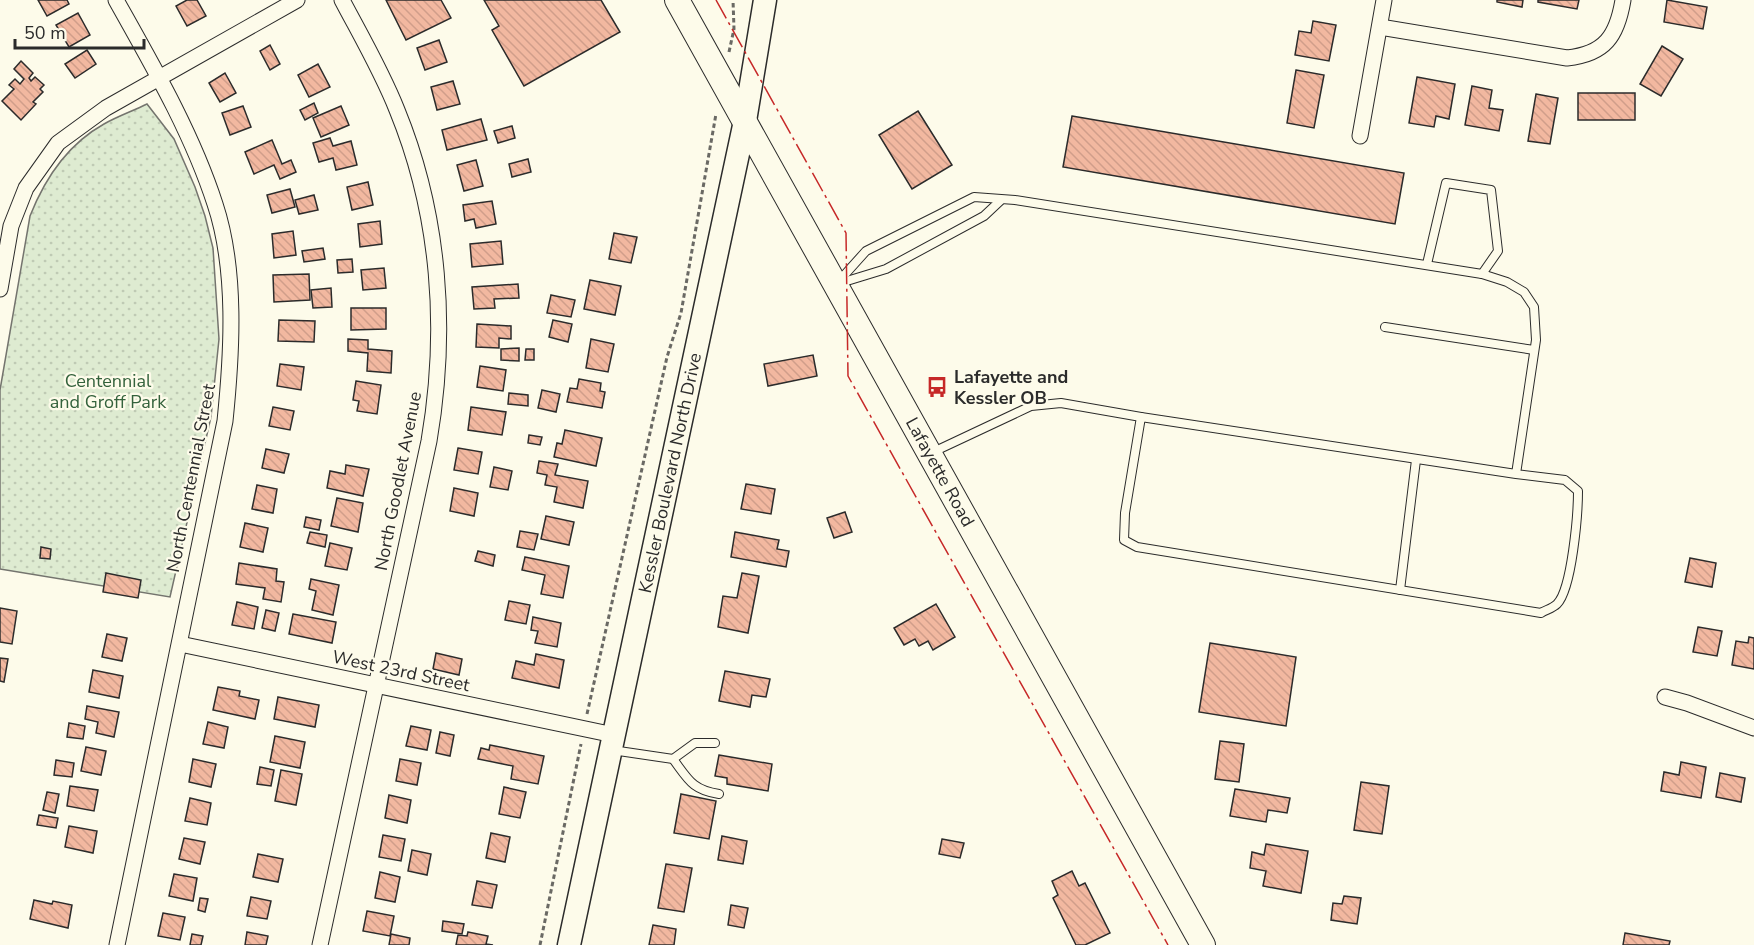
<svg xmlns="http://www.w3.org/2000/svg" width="1754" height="945" font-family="'Nunito Sans',sans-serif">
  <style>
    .park { fill: url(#park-dots); stroke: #74746e; stroke-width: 1.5 }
    .building { fill: url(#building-back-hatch); stroke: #2b2b2b; stroke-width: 1.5 }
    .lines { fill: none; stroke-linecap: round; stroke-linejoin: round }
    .lane-casing { stroke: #2b2b2b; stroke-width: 10 }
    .street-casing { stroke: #2b2b2b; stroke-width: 17 }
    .secondary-casing { stroke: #2b2b2b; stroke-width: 25 }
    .primary-casing { stroke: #2b2b2b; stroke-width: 26 }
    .path { stroke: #6a6964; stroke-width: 3; stroke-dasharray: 4.5 3; stroke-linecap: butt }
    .lane { stroke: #fdfbea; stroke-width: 8 }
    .street { stroke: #fdfbea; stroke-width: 15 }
    .secondary { stroke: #fdfbea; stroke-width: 22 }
    .primary { stroke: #fdfbea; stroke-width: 24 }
    .power { stroke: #c62828; stroke-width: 1.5; stroke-dasharray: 21 4.5 3 4.5; stroke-linecap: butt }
    .labels { text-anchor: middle; stroke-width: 4.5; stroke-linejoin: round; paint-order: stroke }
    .poi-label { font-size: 18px; font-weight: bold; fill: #2b2b2b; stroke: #fdfbea; text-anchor: start }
    .park-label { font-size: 18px; fill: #34623c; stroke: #fdfbea }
    .street-label { font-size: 18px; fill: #2b2b2b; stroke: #fdfbea }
  </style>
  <defs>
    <pattern id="park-dots" width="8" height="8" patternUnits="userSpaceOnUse" patternTransform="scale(1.5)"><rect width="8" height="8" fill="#deebd1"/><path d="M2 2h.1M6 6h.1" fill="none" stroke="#bfcab4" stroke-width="1.8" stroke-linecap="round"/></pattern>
    <pattern id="building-back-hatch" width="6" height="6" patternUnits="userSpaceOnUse" patternTransform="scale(1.5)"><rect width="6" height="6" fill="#f2b8a0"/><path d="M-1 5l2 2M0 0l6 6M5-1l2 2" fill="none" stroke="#d09e8a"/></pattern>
  </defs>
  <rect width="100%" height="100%" fill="#fdfbea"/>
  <path class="park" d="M147 104 174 139 195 187 205 216 213 248 219 339 211 417 170 597 0 569V390L30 216C45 178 68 144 104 124 118 116 133 111 147 104Z"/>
  <g class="building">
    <path d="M38 0H67L69 4 47 16Z"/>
    <path d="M187 0H197L206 16 187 26 176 6Z"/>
    <path d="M386 0H441L451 18 406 40Z"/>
    <path d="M484 0H601L620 32 524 86 492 30 499 26Z"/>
    <path d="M1497 0H1523L1522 7 1497 2Z"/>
    <path d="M1538 0H1579L1577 9 1538 2Z"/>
    <path d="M1667 0 1707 7 1703 29 1664 22Z"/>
    <path d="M78 13 90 35 69 47 56 25Z"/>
    <path d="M1313 21 1336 25 1329 61 1295 55 1299 31 1311 33Z"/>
    <path d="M439 40 447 62 425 70 417 48Z"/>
    <path d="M270 45 280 64 270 70 260 51Z"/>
    <path d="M1662 46 1683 59 1661 96 1640 84Z"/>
    <path d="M87 50 96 64 75 78 65 64Z"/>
    <path d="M21 61 33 73 29 78 31 81 35 77 44 85 40 89 43 92 33 102 36 104 21 120 2 101 14 89 9 85 15 79 20 84 24 79 14 69Z"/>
    <path d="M318 64 330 87 309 97 298 75Z"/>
    <path d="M1296 70 1324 75 1314 128 1287 123Z"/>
    <path d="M225 73 236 93 220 102 209 83Z"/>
    <path d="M1417 77 1455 84 1449 119 1436 116 1434 127 1409 123Z"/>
    <path d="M453 81 460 104 437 110 431 87Z"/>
    <path d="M1472 86 1492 90 1489 108 1503 110 1499 131 1465 125Z"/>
    <rect x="1578" y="93" width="57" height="27"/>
    <path d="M1536 94 1558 98 1550 144 1528 141Z"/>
    <path d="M314 103 318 113 305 120 300 110Z"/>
    <path d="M243 106 251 127 230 135 222 113Z"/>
    <path d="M341 106 349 125 321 137 313 118Z"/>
    <path d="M918 111 952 165 912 189 879 135Z"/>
    <path d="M1072 116 1404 173 1395 224 1063 167Z"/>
    <path d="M481 119 487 140 447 150 442 130Z"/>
    <path d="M512 126 515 138 498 143 494 131Z"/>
    <path d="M330 138 333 146 351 141 357 165 336 170 333 158 319 162 313 143Z"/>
    <path d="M272 140 282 164 291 160 296 172 280 179 274 165 254 174 245 152Z"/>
    <path d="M528 159 531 172 512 177 509 164Z"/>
    <path d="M476 160 483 186 464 191 457 165Z"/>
    <path d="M368 182 373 205 352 210 347 187Z"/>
    <path d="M290 189 295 207 272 213 267 195Z"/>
    <path d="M314 195 318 210 299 214 295 200Z"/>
    <path d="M492 201 496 224 476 228 474 219 465 221 463 205Z"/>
    <path d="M380 221 382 244 360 247 358 224Z"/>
    <path d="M293 231 296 255 274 258 272 234Z"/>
    <path d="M614 233 637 237 631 263 609 259Z"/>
    <path d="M501 241 503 264 472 267 470 244Z"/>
    <path d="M323 248 325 259 304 262 302 251Z"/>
    <path d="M352 259 353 272 338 273 337 260Z"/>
    <path d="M384 268 386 288 363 290 361 270Z"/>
    <path d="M309 274 310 300 274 302 273 275Z"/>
    <path d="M590 280 621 286 615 315 584 309Z"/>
    <path d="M518 284 519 298 494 299 495 308 474 309 472 287Z"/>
    <path d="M331 288 332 307 313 308 311 290Z"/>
    <path d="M551 295 575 300 571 317 547 313Z"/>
    <path d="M351 308H386V329L351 330Z"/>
    <path d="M279 320 315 321 314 342 278 341Z"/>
    <path d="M553 320 572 324 568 342 549 337Z"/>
    <path d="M477 324 511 326V339L499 338V348L476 347Z"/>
    <path d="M348 339 368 340V349L392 351 391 373 367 371 368 353 348 351Z"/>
    <path d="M591 339 614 344 608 372 586 368Z"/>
    <path d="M519 348V361L501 360V349Z"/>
    <path d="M526 349H534V360H525Z"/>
    <path d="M813 355 817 376 768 386 764 364Z"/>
    <path d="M280 364 304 367 301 390 277 386Z"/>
    <path d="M480 366 506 370 503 391 477 387Z"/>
    <path d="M579 379 601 383 600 391 605 392 602 408 567 402 570 388 577 389Z"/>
    <path d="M356 381 381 385 377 414 357 411 359 401 353 400Z"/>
    <path d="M542 390 560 394 556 412 538 408Z"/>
    <path d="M509 393 528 395V406L508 404Z"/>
    <path d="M273 407 294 411 290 430 269 426Z"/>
    <path d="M471 407 506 412 502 435 468 430Z"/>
    <path d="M565 430 602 438 596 466 554 457 557 443 562 444Z"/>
    <path d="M529 435 542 437 540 445 528 443Z"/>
    <path d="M458 448 482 452 478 474 454 470Z"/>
    <path d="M266 449 289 454 284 473 262 468Z"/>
    <path d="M539 461 558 464 555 475 588 481 583 508 554 502 557 487 545 485 547 475 537 473Z"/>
    <path d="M346 465 369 469 363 496 327 488 330 471 345 474Z"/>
    <path d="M494 467 512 471 508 490 490 487Z"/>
    <path d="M746 484 775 489 771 514 741 509Z"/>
    <path d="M257 485 277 489 273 513 252 509Z"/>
    <path d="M454 488 478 493 474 516 450 511Z"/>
    <path d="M337 498 363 503 358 532 331 526Z"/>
    <path d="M845 512 852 532 834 538 827 518Z"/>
    <path d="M546 516 574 522 569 545 541 539Z"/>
    <path d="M306 517 321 520 319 530 304 527Z"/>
    <path d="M245 523 268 528 263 552 240 547Z"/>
    <path d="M520 531 538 534 534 550 517 547Z"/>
    <path d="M310 532 327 535 325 547 307 543Z"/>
    <path d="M735 532 779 540 777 549 789 551 786 567 731 557Z"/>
    <path d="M330 543 352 548 347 570 325 566Z"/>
    <path d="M41 547 51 549 50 559 40 558Z"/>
    <path d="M478 551 495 555 493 566 475 561Z"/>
    <path d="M525 557 569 566 563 598 541 594 545 575 522 570Z"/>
    <path d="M1690 558 1716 563 1712 587 1685 582Z"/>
    <path d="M239 563 277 569 276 581 284 582 281 602 263 599 265 588 236 584Z"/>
    <path d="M106 573 141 580 138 598 103 592Z"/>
    <path d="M742 573 759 576 748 633 718 627 723 596 737 598Z"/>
    <path d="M311 579 339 585 333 615 312 610 316 591 309 589Z"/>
    <path d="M509 601 530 605 526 624 505 620Z"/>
    <path d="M237 602 258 607 254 629 232 625Z"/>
    <path d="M936 604 955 637 933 650 928 641 919 646 915 639 904 645 894 628Z"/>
    <path d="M0 608 17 611 12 644 0 642Z"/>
    <path d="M266 610 279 613 275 631 262 628Z"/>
    <path d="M293 614 336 622 332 643 289 634Z"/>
    <path d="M533 617 561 623 557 647 535 643 538 631 531 630Z"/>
    <path d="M1698 627 1722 631 1717 656 1693 652Z"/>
    <path d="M107 634 127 638 122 661 102 657Z"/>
    <path d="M1749 637 1754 638V669L1732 665 1736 641 1748 643Z"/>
    <path d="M1210 643 1296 657 1286 726 1199 712Z"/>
    <path d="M436 653 462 659 459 675 433 669Z"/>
    <path d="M536 654 564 660 559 688 512 678 516 661 534 665Z"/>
    <path d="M0 658 8 659 4 682 0 681Z"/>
    <path d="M93 670 123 676 119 698 89 692Z"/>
    <path d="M725 671 770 679 766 697 752 695 750 707 719 701Z"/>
    <path d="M218 687 240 691 239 696 259 700 255 719 213 710Z"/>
    <path d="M278 697 319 705 315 727 274 719Z"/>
    <path d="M87 706 119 712 114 737 96 733 98 722 85 719Z"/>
    <path d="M208 722 228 727 224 748 203 744Z"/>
    <path d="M69 723 85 726 83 739 67 737Z"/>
    <path d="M411 726 431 730 427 750 406 746Z"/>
    <path d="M440 732 454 735 450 756 436 753Z"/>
    <path d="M275 736 305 742 300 768 270 762Z"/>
    <path d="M1220 741 1244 744 1239 782 1215 779Z"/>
    <path d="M490 745 544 756 538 784 511 779 513 766 478 759 481 748 489 750Z"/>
    <path d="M86 747 106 751 101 775 81 771Z"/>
    <path d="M719 755 772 764 768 791 727 784V778L715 776Z"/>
    <path d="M193 759 216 764 211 787 189 782Z"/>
    <path d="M400 759 421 763 417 785 396 781Z"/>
    <path d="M56 760 74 763 72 777 54 775Z"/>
    <path d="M1681 762 1706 767 1701 798 1661 791 1664 772 1679 775Z"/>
    <path d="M260 767 274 770 271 786 257 784Z"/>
    <path d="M281 770 302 774 296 805 275 801Z"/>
    <path d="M1720 773 1745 778 1741 802 1716 797Z"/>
    <path d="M1361 782 1389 786 1382 834 1354 830Z"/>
    <path d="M70 786 98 790 94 811 67 806Z"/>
    <path d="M504 787 526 792 520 818 499 814Z"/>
    <path d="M1235 789 1290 798 1287 813 1268 810 1266 822 1230 816Z"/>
    <path d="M47 792 59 794 55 813 43 810Z"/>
    <path d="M681 794 716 801 709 839 674 833Z"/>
    <path d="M389 795 411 800 407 823 385 818Z"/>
    <path d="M190 798 211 803 207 825 185 821Z"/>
    <path d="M39 815 58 818 56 828 37 825Z"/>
    <path d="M69 826 97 831 93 853 65 847Z"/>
    <path d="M491 833 510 837 505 862 486 858Z"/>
    <path d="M383 835 405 839 401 861 379 857Z"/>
    <path d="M722 836 747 841 743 864 718 860Z"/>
    <path d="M184 838 205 842 200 864 179 859Z"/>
    <path d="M942 839 964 843 960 858 939 854Z"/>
    <path d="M1266 844 1308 851 1301 893 1263 886 1266 871 1250 868 1252 852 1264 855Z"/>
    <path d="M412 850 431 854 427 875 408 871Z"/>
    <path d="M258 854 283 859 278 882 253 877Z"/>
    <path d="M666 864 692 868 684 912 658 908Z"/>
    <path d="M1072 871 1079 886 1085 883 1110 933 1085 945H1076L1053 898 1058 895 1052 881Z"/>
    <path d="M380 872 400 877 395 902 375 898Z"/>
    <path d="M174 874 197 878 193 901 169 896Z"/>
    <path d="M477 881 497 885 492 908 472 905Z"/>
    <path d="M1344 896 1361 898 1357 924 1331 920 1333 903 1342 904Z"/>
    <path d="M251 897 271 901 267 919 247 916Z"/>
    <path d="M200 898 208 899 205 912 198 910Z"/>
    <path d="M34 900 52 904 53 901 72 905 68 928 30 919Z"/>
    <path d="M731 905 748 908 744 928 728 925Z"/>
    <path d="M367 911 394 916 390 936 363 931Z"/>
    <path d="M163 913 185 917 180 940 158 936Z"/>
    <path d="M443 921 464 924 462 934 442 931Z"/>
    <path d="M653 925 676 929 674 945H649Z"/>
    <path d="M247 932 268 936 266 945H245Z"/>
    <path d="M468 932 488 936 486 944 493 945H456L458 935 467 936Z"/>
    <path d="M1625 933 1670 941 1669 945H1623Z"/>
    <path d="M192 934 203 936 201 945H190Z"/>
    <path d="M391 934 410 938 409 945H389Z"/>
  </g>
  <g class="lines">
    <defs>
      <g id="lane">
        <path d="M1482 274 1507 282 1524 292 1534 307 1536 340 1516 474 1565 480 1578 491C1578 514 1572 589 1557 604 1553 608 1546 610 1541 613L1137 547 1124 540 1125 513 1141 417 1516 474"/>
        <path d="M839 281 866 251 974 197 1015 200 1482 274 1498 251 1491 190 1446 183 1427 264"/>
        <path d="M837 284 886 269 984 216 1001 200"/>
        <path d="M1385 327 1534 350"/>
        <path d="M931 453 1031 406 1061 403 1141 417"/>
        <path d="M1400 590 1416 460"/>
        <path d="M612 750 673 759C688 779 692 790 719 794"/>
        <path d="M673 759 695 743H715"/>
      </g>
      <g id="street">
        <path d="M116 0C153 66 192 133 215 204 237 270 232 353 225 421L117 945"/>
        <path d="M1380 27 1567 58C1605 54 1617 36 1623 0"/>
        <path d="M1360 136 1384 0"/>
        <path d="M0 289 11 226 26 188 58 143 106 108 297 0"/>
        <path d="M180 644 614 735"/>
        <path d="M1665 697 1687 703 1754 728"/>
        <path d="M320 945 429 441C448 330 440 215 397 110 382 72 361 36 342 0"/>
      </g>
      <path id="secondary" d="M569 945 745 121 765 0"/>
      <path id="primary" d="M677 0 1203 945"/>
    </defs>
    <use href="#lane" class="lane-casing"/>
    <use href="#street" class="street-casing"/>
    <use href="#secondary" class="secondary-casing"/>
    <use href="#primary" class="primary-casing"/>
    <g class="path">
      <path d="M729 52 734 29 733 0"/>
      <path d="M587 714 667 357 681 313 716 114"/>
      <path d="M540 945 581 744"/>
    </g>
    <use href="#lane" class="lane"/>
    <use href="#street" class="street"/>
    <use href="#secondary" class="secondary"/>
    <use href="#primary" class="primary"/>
    <path class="power" d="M716 0 846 233 848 376 1168 945"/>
  </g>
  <defs>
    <symbol id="bus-bare" viewBox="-9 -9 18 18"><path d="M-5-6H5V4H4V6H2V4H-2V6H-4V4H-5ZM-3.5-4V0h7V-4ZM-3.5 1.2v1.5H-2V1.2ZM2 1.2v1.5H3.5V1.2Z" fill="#c62828" stroke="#fdfbea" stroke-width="2.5" paint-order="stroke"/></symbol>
  </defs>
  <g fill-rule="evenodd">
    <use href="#bus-bare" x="922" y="372" width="30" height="30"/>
  </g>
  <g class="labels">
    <g class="poi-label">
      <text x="954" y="383">Lafayette and<tspan x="954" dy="21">Kessler OB</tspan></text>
    </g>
    <g class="park-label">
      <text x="108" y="387">Centennial<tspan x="108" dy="21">and Groff Park</tspan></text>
    </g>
    <g class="street-label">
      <text transform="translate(940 472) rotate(61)" y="6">Lafayette Road</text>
      <text transform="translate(670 473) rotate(-78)" y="6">Kessler Boulevard North Drive</text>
      <text transform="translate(191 478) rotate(-79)" y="6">North Centennial Street</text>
      <text transform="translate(398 481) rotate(-79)" y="6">North Goodlet Avenue</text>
      <text transform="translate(401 671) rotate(12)" y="6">West 23rd Street</text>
    </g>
  </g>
  <path d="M15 39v9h129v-9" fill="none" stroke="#2b2b2b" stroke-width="3"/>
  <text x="24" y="39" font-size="18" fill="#2b2b2b" stroke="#fdfbea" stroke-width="4.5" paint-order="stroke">50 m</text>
</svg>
